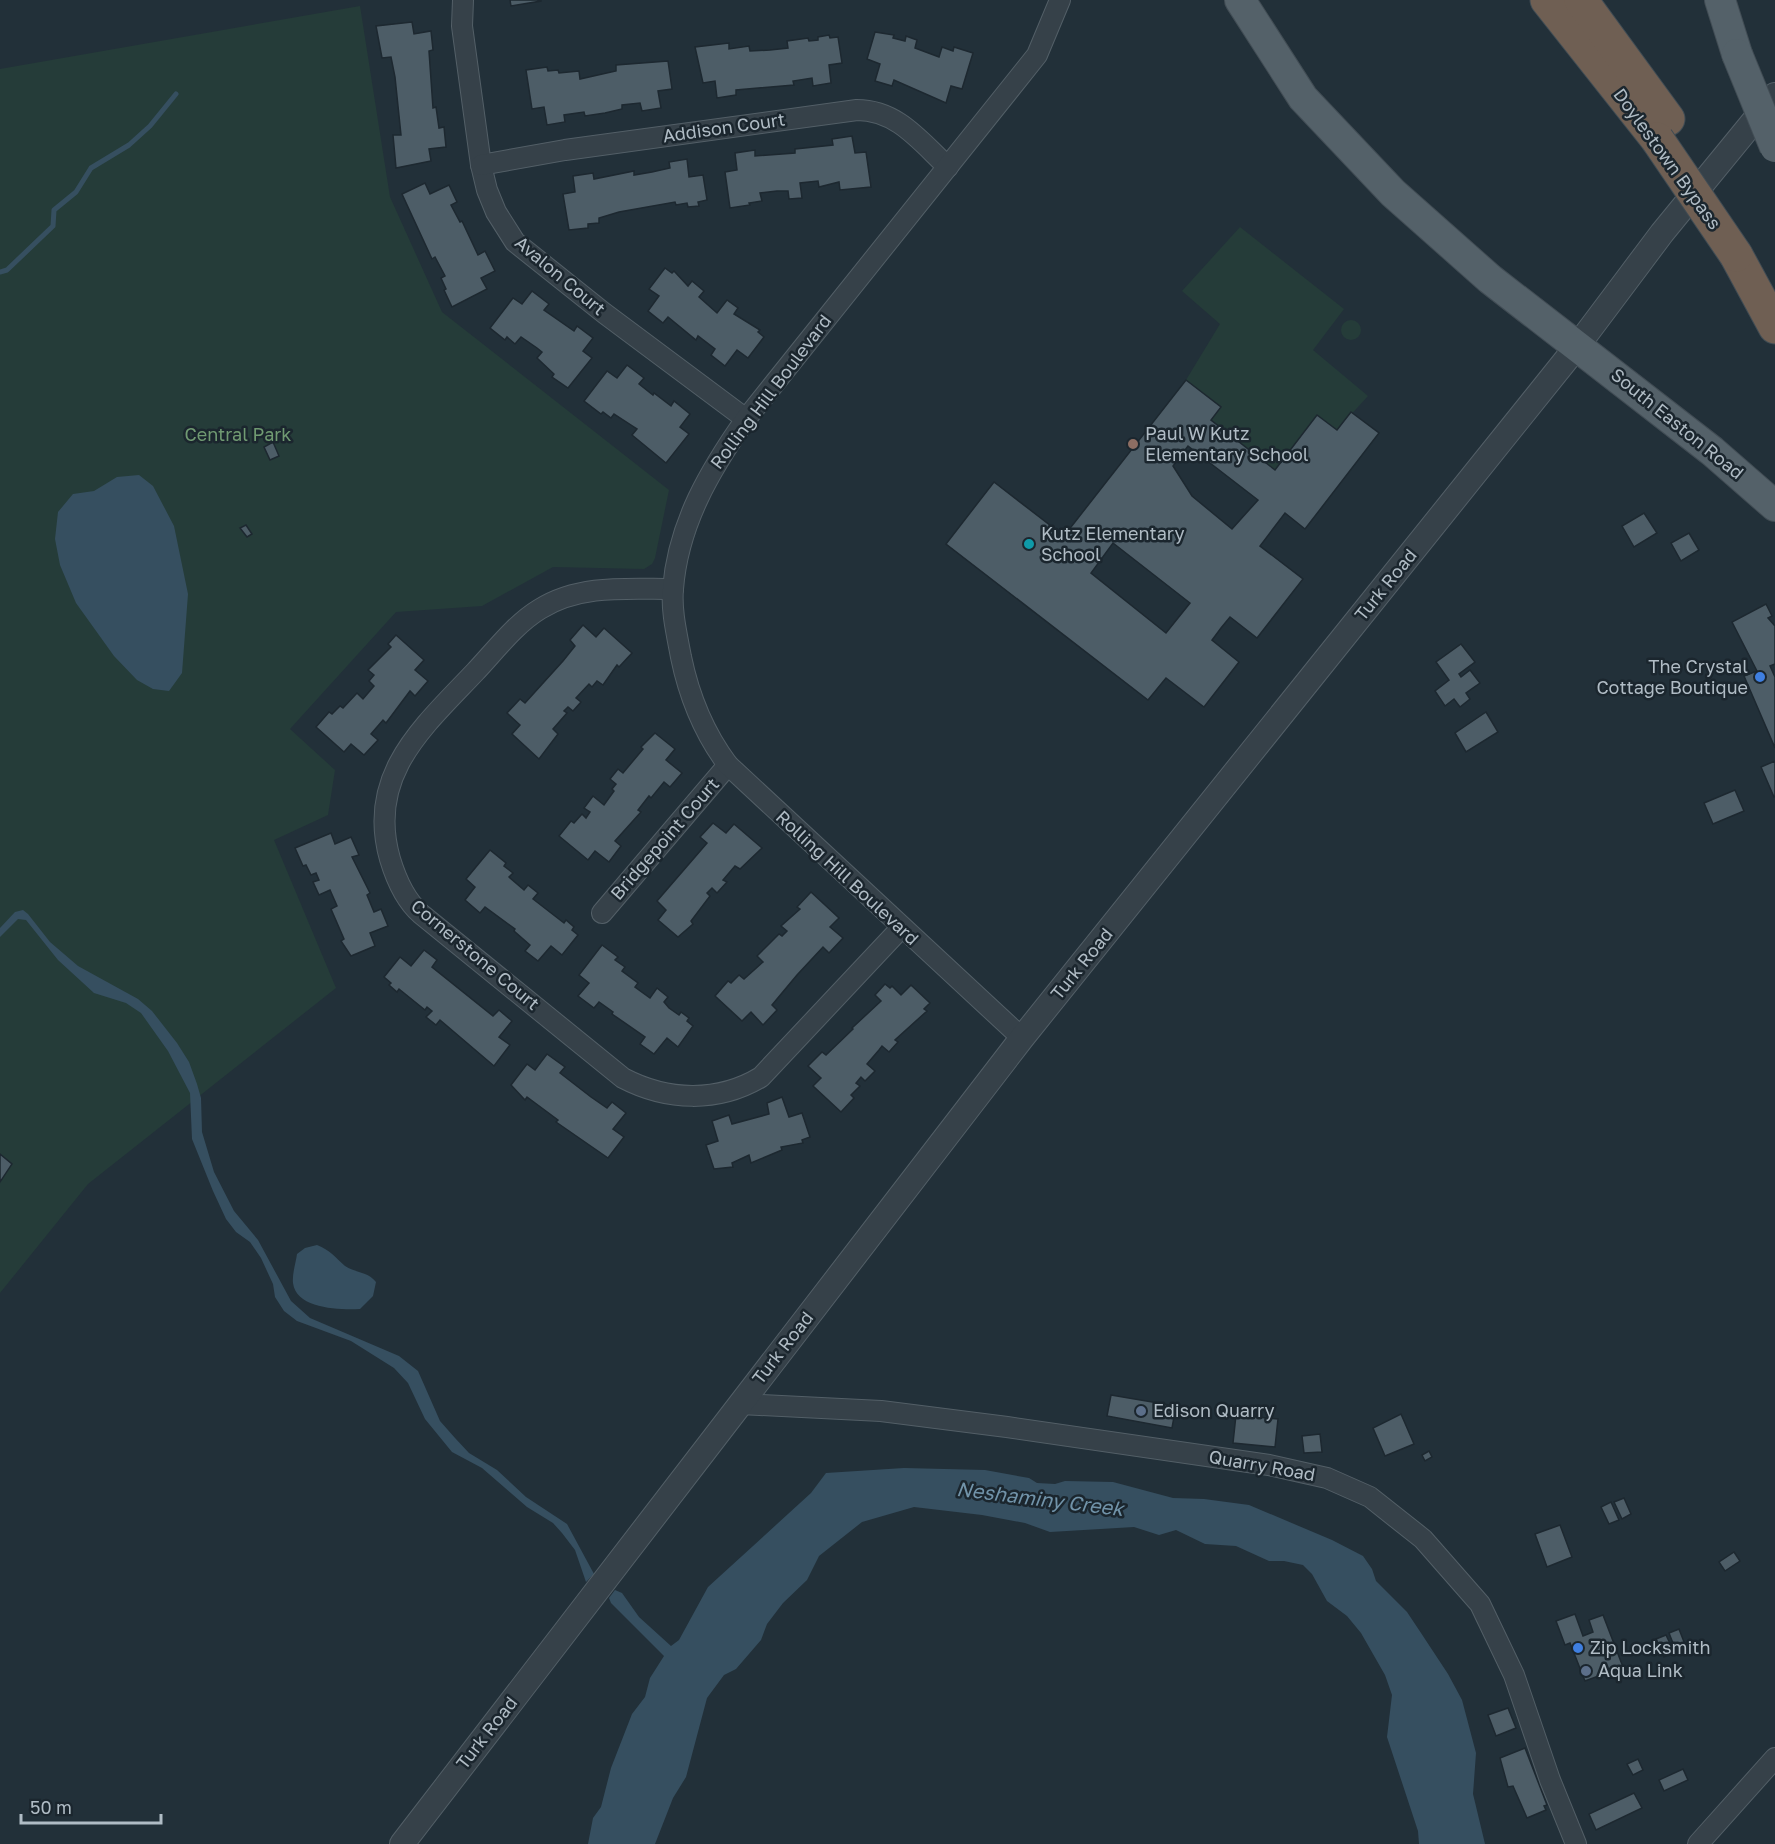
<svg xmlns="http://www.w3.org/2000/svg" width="1775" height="1844" font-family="'Golos Text',sans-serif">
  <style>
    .green { fill: #253c39 }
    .water { fill: #364f60 }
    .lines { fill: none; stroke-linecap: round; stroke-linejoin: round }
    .stream { stroke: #364f60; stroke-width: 5 }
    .building { fill: #4d5d67; stroke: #1d2830; stroke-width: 1.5; fill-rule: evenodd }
    .minor-casing { stroke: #535f67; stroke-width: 22 }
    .tertiary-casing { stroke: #535f67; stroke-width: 26 }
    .primary-casing { stroke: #424d55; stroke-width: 32 }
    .motorway-casing { stroke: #404c54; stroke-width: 35 }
    .minor { stroke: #364149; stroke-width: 20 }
    .tertiary { stroke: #364149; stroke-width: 24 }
    .primary { stroke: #546169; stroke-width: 30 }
    .motorway { stroke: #6f5f53; stroke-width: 33 }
    .primary-bridge-casing { stroke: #424d55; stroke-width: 32; stroke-linecap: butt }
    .motorway-bridge-casing { stroke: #404c54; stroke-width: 35; stroke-linecap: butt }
    .primary-bridge { stroke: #546169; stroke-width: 30 }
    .motorway-bridge { stroke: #6f5f53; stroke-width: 33 }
    .education-dot { fill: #8d6e63; stroke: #1b262e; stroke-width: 2 }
    .culture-dot { fill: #0f9aa8; stroke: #1b262e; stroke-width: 2 }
    .shop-dot { fill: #3f7fe0; stroke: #1b262e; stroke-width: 2 }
    .service-dot { fill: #5c6f8a; stroke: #1b262e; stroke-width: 2 }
    .labels { text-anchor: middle; stroke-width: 5; stroke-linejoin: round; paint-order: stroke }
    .street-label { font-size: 18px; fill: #b0bcc5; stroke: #1b262e }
    .poi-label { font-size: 18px; fill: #b0bcc5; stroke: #1b262e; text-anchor: start }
    .park-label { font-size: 18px; fill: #709a72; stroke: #1b262e }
    .water-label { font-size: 20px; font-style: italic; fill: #7193a9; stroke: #1b262e }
  </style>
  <rect width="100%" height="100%" fill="#223039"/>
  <g class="green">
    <path d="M360 6 390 197 442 312 669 490 655 558 652 564 644 569 553 567 482 606 396 612 290 729 335 770 328 815 274 840 336 988 88 1184 0 1293V69Z"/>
    <path d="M1240 227 1344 309 1313 350 1368 396 1337 430 1317 415 1275 470 1211 420 1220 407 1186 380 1220 324 1182 291Z"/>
    <circle cx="1351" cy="330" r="10"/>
  </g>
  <g class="water">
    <path d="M139 475 153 486 174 526 188 594 182 673 169 691 153 689 137 680 114 656 76 603 60 565 55 539 58 512 73 494 94 491 117 477Z"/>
    <path d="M23 910 28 914 50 942 78 966 138 999 152 1011 177 1043 189 1062 197 1084 201 1098 202 1132 214 1172 234 1211 258 1240 291 1301 310 1318 399 1356 418 1371 440 1421 455 1438 469 1453 497 1470 526 1497 567 1524 594 1574 586 1582 575 1550 562 1533 553 1523 527 1507 482 1468 452 1452 425 1419 408 1383 394 1368 351 1341 297 1321 284 1311 275 1297 273 1284 261 1258 250 1242 236 1232 226 1219 213 1191 192 1139 190 1093 168 1051 141 1013 126 1003 94 993 58 960 26 920 18 919 0 937V928L15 912Z"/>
    <path d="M317 1245C330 1250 335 1257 345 1266 355 1273 367 1271 376 1282L373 1296 360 1309C340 1310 296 1309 293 1283 292 1274 296 1262 297 1254L305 1248Z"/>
    <path d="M904 1468 985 1470 1029 1478 1037 1483 1055 1484 1065 1481 1113 1482 1173 1498 1204 1499 1249 1505 1332 1540 1363 1556 1372 1569 1376 1581 1407 1612 1421 1633 1448 1674 1462 1700 1476 1753 1473 1794 1485 1844H1419L1418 1831 1387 1737 1392 1695 1385 1675 1361 1633 1347 1616 1327 1601 1312 1574 1303 1565 1284 1561H1269L1236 1546 1205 1544 1176 1530 1159 1535 1134 1527 1050 1532 1025 1523 982 1515 914 1507 862 1522 819 1556 807 1580 783 1603 767 1624 761 1640 736 1669 724 1675 707 1698 686 1777 673 1798 655 1844H588L593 1818 601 1807 611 1768 632 1714 645 1697 650 1678 664 1656 611 1603 609 1598 615 1590 622 1593 639 1617 671 1646 679 1640 708 1587 811 1493 826 1473Z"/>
  </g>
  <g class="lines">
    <path class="stream" d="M0 272 7 270 53 226 54 210 76 192 91 168 129 145 150 126 176 94"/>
  </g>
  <g class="building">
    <path d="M510 0H541V1L511 6Z"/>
    <path d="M412 22 414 34 431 31 433 50 429 51 433 108 436 107 439 128 444 127 446 147 429 149 431 161 396 168 393 135H401L395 77 391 57 382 58 376 26Z"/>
    <path d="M875 32 894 35 893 38 905 41 906 36 917 40 915 48 939 57 942 47 953 51 954 47 973 53 962 89 951 86 946 103 894 80 892 86 875 81 880 64 867 59Z"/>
    <path d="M829 35 830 38 838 37 842 63 829 65 831 83 813 86 812 78 793 81 794 85 736 90V95L717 98 715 81 703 83 695 47 729 43V49L749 46 750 51 770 50 788 48 787 41 808 38 809 41 818 40V37Z"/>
    <path d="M668 61 672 89 658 91 661 108 642 111 640 103 622 105V109L605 113 585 116 584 112 564 115 565 122 547 125 544 107 532 109 526 70 547 67 548 71 558 70 559 73 579 71 580 79 616 71V65Z"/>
    <path d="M852 136 855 153 866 152 871 187 840 190 839 182 819 187 818 181 800 183 802 198 789 199 788 191H777L760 193 762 201 749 203 750 205 730 208 725 172 737 170 735 153 755 150V156L795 153V149L833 145 832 139Z"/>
    <path d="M687 159 689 177 703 175 707 200 698 202 699 206 688 207 687 203 676 205 675 202 619 212 599 218V223L588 224V228L569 230 563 194 575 192 573 176 593 173 594 179 634 171V175L652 172 670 168 669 162Z"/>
    <path d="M425 183 430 194 449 185 457 202 451 205 460 222 462 221 478 255 485 251 495 271 481 278 487 289 452 307 444 290 446 289 441 278 445 276 435 257 432 259 402 194Z"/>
    <path d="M665 268 672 273 674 271 688 286 692 281 704 291 699 297 717 313 727 300 738 308 734 314 760 330 758 332 764 337 748 358 737 350 725 366 711 355 715 349 698 336 696 340 668 317 663 323 648 311 659 296 649 289Z"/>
    <path d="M532 291 549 304 544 310 574 331 577 326 593 338 583 351 592 358 568 388 552 377 554 374 537 358 542 352 537 348 521 337 515 344 507 337 505 340 490 328 513 298 522 304Z"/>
    <path d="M627 365 644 378 639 384 653 395 654 393 671 406 674 401 690 414 680 427 689 434 666 463 632 435 637 429 631 425 614 414 611 418 603 412 601 414 584 401 607 371 617 378Z"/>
    <path d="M1186 380 1221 407 1211 420 1275 470 1317 415 1337 430 1351 412 1379 433 1305 529 1285 513 1260 546 1303 579 1257 638 1230 617 1221 628 1212 640 1239 662 1204 707 1166 678 1148 700 946 544 994 482 1064 536ZM1188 446 1258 500 1232 529 1192 496 1173 466ZM1113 543 1190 603 1166 633 1091 573Z"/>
    <path d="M273 442 279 456 270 460 264 447Z"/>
    <path d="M1644 513 1657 533 1634 547 1622 526Z"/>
    <path d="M246 525 252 534 247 537 240 528Z"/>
    <path d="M1689 533 1699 550 1681 561 1671 543Z"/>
    <path d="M1766 604 1772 616 1768 618 1775 626V664L1770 666 1775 677V748L1744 676 1757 671 1732 622Z"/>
    <path d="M583 625 596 637 604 628 632 653 619 667 617 665 603 685 597 681 592 687 589 684 576 698 581 702 573 711 568 707 564 711 567 713 553 729 558 734 539 759 512 734 520 725 507 713 520 699 525 703 563 661 575 646 570 640Z"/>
    <path d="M396 635 424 660 415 670 428 681 415 696 410 691 386 723 383 720 371 734 378 740 364 755 351 744 344 752 316 727 329 712 332 714 340 706 343 708 357 693 363 699 374 686 369 681 374 675 368 670 391 647 388 644Z"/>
    <path d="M1461 644 1475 662 1459 674 1461 677 1470 670 1480 683 1466 693 1470 699 1460 707 1454 699 1445 706 1435 691 1449 680 1436 662Z"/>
    <path d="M1486 712 1498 732 1466 752 1455 733Z"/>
    <path d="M655 733 675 749 666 760 682 773 670 787 664 782 651 798 649 796 638 810 641 812 615 841 621 846 609 862 595 851 588 860 559 836 571 821 574 823 582 814 586 818 590 812 584 808 593 796 604 805 614 791 612 789 616 784 610 779 618 769 623 773 643 749 641 747Z"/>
    <path d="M1775 761V796L1774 797 1761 767Z"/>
    <path d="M1735 790 1744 811 1713 824 1704 803Z"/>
    <path d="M713 823 726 833 734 824 762 848 740 869 735 866 723 880 727 882 717 893 712 888 707 893 710 896 691 921 693 924 678 937 658 920 666 910 657 901 707 843 700 837Z"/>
    <path d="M331 833 335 844 351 837 359 855 352 857 370 893 367 895 374 912 381 909 388 926 370 933 375 946 351 956 341 941 344 939 331 909 337 906 330 890 319 895 313 882 319 880 316 873 311 875 306 865 303 866 295 848Z"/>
    <path d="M490 850 506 863 504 866 513 873 509 877 524 890 528 885 538 893 533 899 564 923 566 920 574 927 572 930 578 935 562 955 551 946 538 961 525 951 530 945 514 931 515 929 485 907 480 913 465 900 475 887 466 879Z"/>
    <path d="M811 892 839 918 830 927 843 938 829 953 823 947 797 975 772 1005 777 1010 763 1025 751 1012 742 1021 715 996 728 981 731 983 739 975 744 979 763 962 757 956 779 934 782 936 787 931 781 926 800 909 797 907Z"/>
    <path d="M602 945 618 957 615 960 625 967 622 971 638 983 635 987 650 998 657 988 668 997 664 1002 669 1008 679 1015 681 1012 689 1018 687 1021 693 1026 678 1047 667 1038 654 1054 640 1044 645 1037 612 1014 613 1012 599 1002 594 1008 578 996 589 983 579 975Z"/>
    <path d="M424 950 437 960 432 967 493 1016 499 1010 512 1021 499 1037 510 1045 494 1066 440 1020 436 1025 426 1017 432 1011 427 1007 425 1010 399 989 397 992 389 985 391 983 384 977 400 957 411 966Z"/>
    <path d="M885 984 890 988 892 986 901 995 911 985 930 1003 924 1009 927 1011 895 1040 898 1042 889 1052 882 1046 879 1050 867 1064 875 1071 865 1081 861 1077 856 1083 860 1086 851 1095 854 1098 841 1112 813 1086 821 1078 808 1066 822 1052 826 1055 853 1029 852 1028 881 1001 875 995Z"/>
    <path d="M547 1054 565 1067 560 1073 591 1097 607 1108 612 1102 626 1113 613 1129 624 1137 608 1158 556 1122 558 1120 527 1097 525 1100 511 1085 527 1064 535 1070Z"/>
    <path d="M782 1097 789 1117 802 1113 810 1137 802 1140 803 1143 781 1147 782 1150 751 1163 749 1155 732 1163 733 1167 714 1169 706 1145 718 1141 712 1121 729 1115 732 1124 769 1114 767 1103Z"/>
    <path d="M0 1154 12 1164 0 1182Z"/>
    <path d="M1111 1395 1176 1406 1172 1428 1107 1416Z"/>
    <path d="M1401 1414 1414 1444 1385 1456 1373 1428Z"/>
    <path d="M1236 1415 1278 1419 1275 1447 1233 1443Z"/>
    <path d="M1320 1434 1322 1452 1304 1453 1302 1436Z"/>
    <path d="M1429 1451 1432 1457 1425 1461 1422 1455Z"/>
    <path d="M1624 1498 1631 1514 1622 1519 1614 1502Z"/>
    <path d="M1611 1502 1619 1520 1609 1524 1601 1507Z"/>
    <path d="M1560 1525 1572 1557 1547 1567 1535 1534Z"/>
    <path d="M1734 1552 1740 1561 1725 1571 1719 1562Z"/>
    <path d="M1575 1614 1583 1636 1593 1632 1589 1620 1603 1615 1623 1667 1585 1681 1570 1643 1565 1645 1556 1621Z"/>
    <path d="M1679 1629 1686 1647 1676 1651 1669 1633Z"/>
    <path d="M1666 1635 1674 1652 1664 1657 1656 1639Z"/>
    <path d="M1508 1708 1516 1728 1496 1736 1488 1715Z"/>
    <path d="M1525 1748 1547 1805 1544 1806 1546 1810 1527 1818 1513 1786 1508 1787 1500 1758Z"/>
    <path d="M1638 1759 1643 1770 1633 1775 1627 1764Z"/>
    <path d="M1683 1769 1688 1780 1664 1791 1659 1780Z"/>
    <path d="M1634 1793 1642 1808 1596 1830 1589 1814Z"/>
  </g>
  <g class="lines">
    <defs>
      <g id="minor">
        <path d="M463 0 462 26 481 165 487 190 496 212 515 242 604 313 746 419"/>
        <path d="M481 165 565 150 857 110C897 110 920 141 948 167"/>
        <path d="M673 589C628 589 580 584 540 609 515 624 495 651 475 672 423 727 366 775 390 859 396 879 405 900 421 914L623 1078C667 1101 718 1103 761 1077L901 928"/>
        <path d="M602 913 728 765"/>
        <path d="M1022 1038 728 765C704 733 689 696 681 657 677 635 671 611 673 589 678 524 710 470 746 419L1037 55 1060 0"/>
        <path d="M740 1404 881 1411 1007 1427 1269 1465 1327 1478 1370 1497 1423 1539 1480 1604 1514 1675 1550 1780 1576 1844"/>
        <path d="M1698 1844 1775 1758"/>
      </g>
      <path id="tertiary" d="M402 1844 1022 1038 1578 345 1662 233 1775 95"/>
      <g id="primary">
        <path d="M1240 0 1303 98 1393 193 1490 279 1712 451 1775 506"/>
        <path d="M1720 0 1737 54"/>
      </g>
      <g id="motorway">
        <path d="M1547 0 1657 139"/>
        <path d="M1581 0 1668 119"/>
        <path d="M1736 255 1775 327"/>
      </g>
    </defs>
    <use href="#minor" class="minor-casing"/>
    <use href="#tertiary" class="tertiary-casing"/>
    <use href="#primary" class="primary-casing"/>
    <use href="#motorway" class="motorway-casing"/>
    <use href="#minor" class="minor"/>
    <use href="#tertiary" class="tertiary"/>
    <use href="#primary" class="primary"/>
    <use href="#motorway" class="motorway"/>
    <defs>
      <path id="primary-bridge" d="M1737 54 1775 147"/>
      <path id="motorway-bridge" d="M1657 139 1736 255"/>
    </defs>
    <use href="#primary-bridge" class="primary-bridge-casing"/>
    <use href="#motorway-bridge" class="motorway-bridge-casing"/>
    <use href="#primary-bridge" class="primary-bridge"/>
    <use href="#motorway-bridge" class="motorway-bridge"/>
  </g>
  <circle class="education-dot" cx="1133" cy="444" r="6"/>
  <circle class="culture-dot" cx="1029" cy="544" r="6"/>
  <g class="shop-dot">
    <circle cx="1760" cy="677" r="6"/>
    <circle cx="1578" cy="1648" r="6"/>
  </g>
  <g class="service-dot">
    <circle cx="1141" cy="1411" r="6"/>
    <circle cx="1586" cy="1671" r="6"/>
  </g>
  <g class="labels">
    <g class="street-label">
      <text transform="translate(724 128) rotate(-8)" y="6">Addison Court</text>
      <text transform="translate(1667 159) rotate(54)" y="6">Doylestown Bypass</text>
      <text transform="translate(560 276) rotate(40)" y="6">Avalon Court</text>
      <text transform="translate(771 392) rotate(-53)" y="6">Rolling Hill Boulevard</text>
      <text transform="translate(1677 424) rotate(39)" y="6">South Easton Road</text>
      <text transform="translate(1386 585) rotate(-51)" y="6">Turk Road</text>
      <text transform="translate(665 839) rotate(-49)" y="6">Bridgepoint Court</text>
      <text transform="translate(847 878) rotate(43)" y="6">Rolling Hill Boulevard</text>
      <text transform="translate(475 955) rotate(40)" y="6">Cornerstone Court</text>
      <text transform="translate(1082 964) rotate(-51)" y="6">Turk Road</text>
      <text transform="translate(783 1348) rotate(-52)" y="6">Turk Road</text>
      <text transform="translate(1262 1466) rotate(10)" y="6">Quarry Road</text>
      <text transform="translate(487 1733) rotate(-52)" y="6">Turk Road</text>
    </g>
    <g class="poi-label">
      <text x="1145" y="440">Paul W Kutz<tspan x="1145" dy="21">Elementary School</tspan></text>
      <text x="1041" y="540">Kutz Elementary<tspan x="1041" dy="21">School</tspan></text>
      <text x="1748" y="673" text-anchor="end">The Crystal<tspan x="1748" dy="21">Cottage Boutique</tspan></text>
      <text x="1153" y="1417">Edison Quarry</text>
      <text x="1590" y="1654">Zip Locksmith</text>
      <text x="1598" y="1677">Aqua Link</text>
    </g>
    <g class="park-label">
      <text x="238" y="441">Central Park</text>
    </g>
    <g class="water-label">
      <text transform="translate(1040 1499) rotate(7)" y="7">Neshaminy Creek</text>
    </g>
  </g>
  <path d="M21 1814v9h140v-9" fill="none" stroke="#b0bcc5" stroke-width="3"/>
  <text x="30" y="1814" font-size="18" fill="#b0bcc5" stroke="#1b262e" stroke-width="4.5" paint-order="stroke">50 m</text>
</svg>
